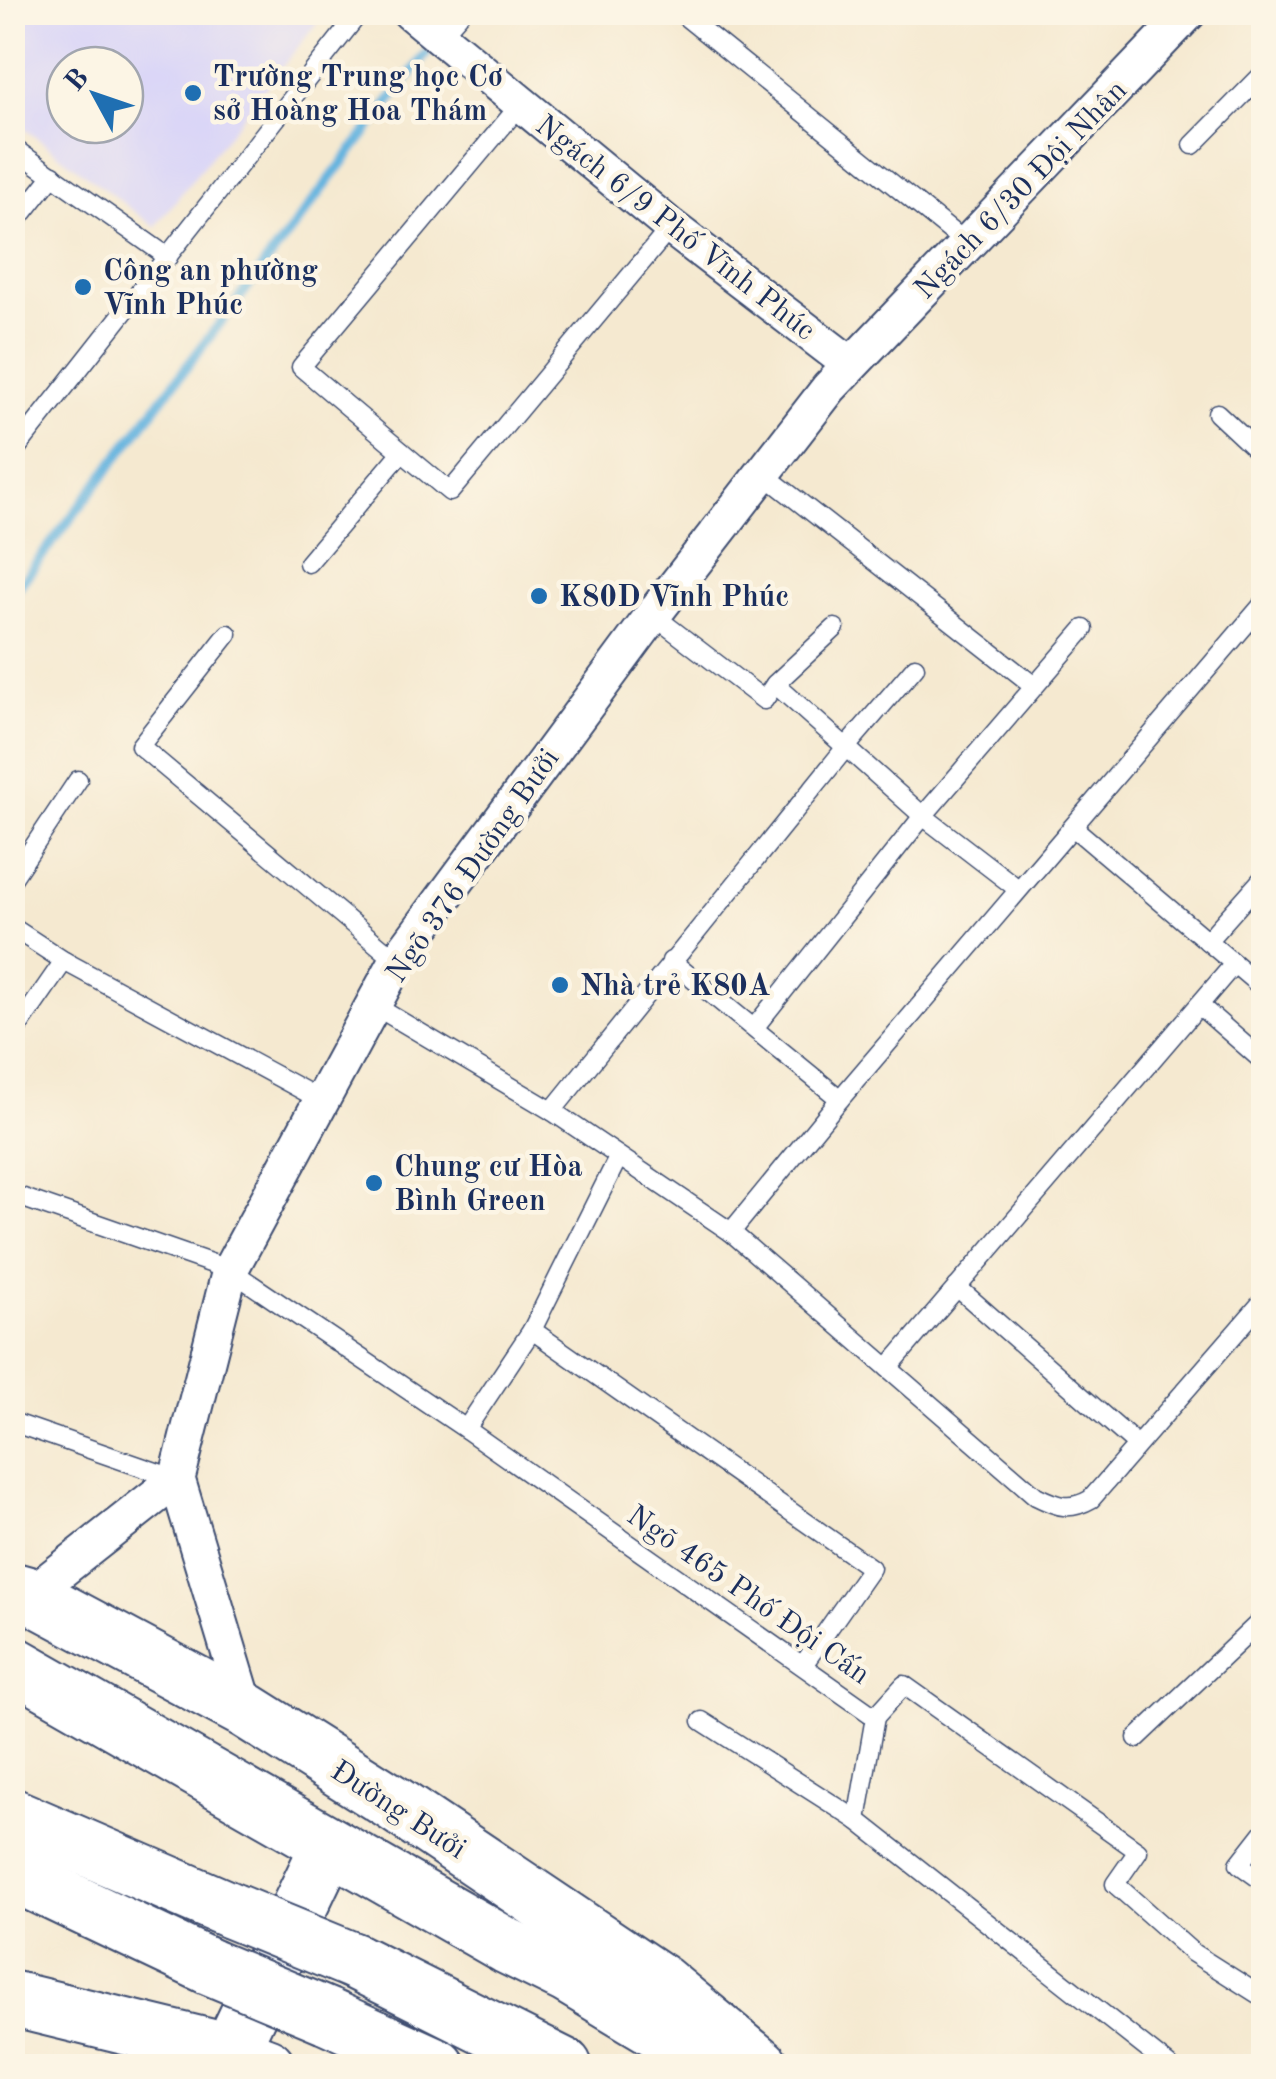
<svg xmlns="http://www.w3.org/2000/svg" width="1276" height="2079" font-family="'Old Standard TT',serif">
  <style>
    .built { fill: #dad6f7; fill-rule: evenodd }
    .lines { fill: none; stroke-linecap: round; stroke-linejoin: round }
    .stream { stroke: #65b4df; stroke-width: 10 }
    .service-casing { stroke: #3c4b6f; stroke-width: 21 }
    .minor-casing { stroke: #3c4b6f; stroke-width: 39 }
    .primary-casing { stroke: #3c4b6f; stroke-width: 59 }
    .trunk-casing { stroke: #3c4b6f; stroke-width: 59 }
    .service { stroke: #fff; stroke-width: 18 }
    .minor { stroke: #fff; stroke-width: 35 }
    .primary { stroke: #fff; stroke-width: 55 }
    .trunk { stroke: #fff; stroke-width: 55 }
    .trunk-bridge-casing { stroke: #3c4b6f; stroke-width: 59; stroke-linecap: butt }
    .trunk-bridge { stroke: #fff; stroke-width: 55 }
    .poi-dot { fill: #1f6fb2; stroke: #fcf5e5; stroke-width: 4 }
    .labels { text-anchor: middle; stroke-width: 9; stroke-linejoin: round; paint-order: stroke }
    .poi-label { font-size: 30px; font-weight: bold; fill: #1b2f5e; stroke: #fcf5e5; text-anchor: start }
    .street-label { font-size: 30px; fill: #1b2f5e; stroke: #fcf5e5 }
  </style>
  <rect width="100%" height="100%" fill="#fcf5e5"/>
  <filter id="ink" filterUnits="userSpaceOnUse"><feTurbulence type="fractalNoise" baseFrequency=".01" numOctaves="2"/><feDisplacementMap in="SourceGraphic" scale="20" xChannelSelector="R" yChannelSelector="G"/><feConvolveMatrix kernelMatrix="1 2 1 2 8 2 1 2 1" color-interpolation-filters="sRGB"/></filter>
  <filter id="wash" filterUnits="userSpaceOnUse"><feTurbulence type="fractalNoise" baseFrequency=".0048" numOctaves="4" result="noise"/><feDisplacementMap in="SourceGraphic" scale="40" xChannelSelector="R" yChannelSelector="G"/><feGaussianBlur stdDeviation="2.25" result="paint"/><feColorMatrix in="noise" values="0 0 0 0 0 0 0 0 0 0 0 0 0 0 0 0 0 1.4 0 .05"/><feComposite in="paint" operator="in"/></filter>
  <g filter="url(#wash)">
    <rect width="100%" height="100%" fill="#f5e9d0"/>
    <path class="built" d="M12 13 13 12 325 13 155 227 13 120ZM65 65H125V125H65Z"/>
    <g class="lines">
      <path class="stream" d="M12 595 426 54"/>
    </g>
  </g>
  <g filter="url(#ink)">
    <g class="lines">
      <defs>
        <g id="service">
          <path d="M680 12 968 245"/>
          <path d="M439 37 461 12"/>
          <path d="M1193 145 1264 73"/>
          <path d="M12 147 168 257"/>
          <path d="M12 227 53 175"/>
          <path d="M1217 413 1264 457"/>
          <path d="M402 452 301 367 521 104"/>
          <path d="M12 454 360 12"/>
          <path d="M761 472 1033 685"/>
          <path d="M308 563 402 452 450 492 671 227"/>
          <path d="M653 615 764 700 775 684"/>
          <path d="M835 628 775 684 923 816 1018 889"/>
          <path d="M228 634 140 746 397 961"/>
          <path d="M1074 828 1264 989"/>
          <path d="M12 879 78 780"/>
          <path d="M12 927 64 961 321 1100"/>
          <path d="M1207 941 1264 877"/>
          <path d="M671 961 840 1099"/>
          <path d="M1199 1005 1264 1062"/>
          <path d="M375 1006 552 1111 731 1232 840 1099 1264 603"/>
          <path d="M754 1028 923 816 1084 629"/>
          <path d="M12 1036 64 961"/>
          <path d="M552 1111 847 746 915 667"/>
          <path d="M618 1158 532 1330 871 1568 803 1665"/>
          <path d="M12 1194 230 1270 466 1429 875 1717 904 1685 1138 1851 1115 1884 1193 1953 1264 1998"/>
          <path d="M731 1232 1036 1496C1058 1507 1070 1511 1091 1499L1264 1300"/>
          <path d="M957 1287 1137 1445"/>
          <path d="M888 1368 1234 964"/>
          <path d="M12 1422 176 1479"/>
          <path d="M466 1429 532 1330"/>
          <path d="M702 1721 857 1820 1169 2066"/>
          <path d="M1137 1738 1264 1618"/>
          <path d="M857 1820 875 1717"/>
          <path d="M1264 1832 1239 1864 1264 1882"/>
        </g>
        <g id="minor">
          <path d="M410 12 671 227 850 364"/>
          <path d="M30 1595 177 1479"/>
          <path d="M247 1711 177 1479 230 1270 397 961 653 615 829 388 1189 12"/>
        </g>
        <g id="primary">
          <path d="M12 1590 30 1595 247 1711 393 1803 660 1982 761 2066"/>
          <path d="M12 1663 507 1946 566 1975 716 2065"/>
          <path d="M12 1999 230 2052 267 2066"/>
          <path d="M230 2052 329 1845"/>
        </g>
        <g id="trunk">
          <path d="M12 1816 232 1911"/>
          <path d="M12 1873 210 1967"/>
          <path d="M354 1961 564 2066"/>
          <path d="M327 2016 437 2066"/>
        </g>
      </defs>
      <use href="#service" class="service-casing"/>
      <use href="#minor" class="minor-casing"/>
      <use href="#primary" class="primary-casing"/>
      <use href="#trunk" class="trunk-casing"/>
      <use href="#service" class="service"/>
      <use href="#minor" class="minor"/>
      <use href="#primary" class="primary"/>
      <use href="#trunk" class="trunk"/>
      <defs>
        <g id="trunk-bridge">
          <path d="M232 1911 354 1961"/>
          <path d="M210 1967 327 2016"/>
        </g>
      </defs>
      <use href="#trunk-bridge" class="trunk-bridge-casing"/>
      <use href="#trunk-bridge" class="trunk-bridge"/>
    </g>
  </g>
  <g class="poi-dot">
    <circle cx="193" cy="93" r="10"/>
    <circle cx="83" cy="287" r="10"/>
    <circle cx="539" cy="596" r="10"/>
    <circle cx="560" cy="985" r="10"/>
    <circle cx="374" cy="1183" r="10"/>
  </g>
  <g class="labels">
    <g class="poi-label">
      <text x="213" y="86">Trường Trung học Cơ<tspan x="213" dy="34">sở Hoàng Hoa Thám</tspan></text>
      <text x="103" y="280">Công an phường<tspan x="103" dy="34">Vĩnh Phúc</tspan></text>
      <text x="559" y="606">K80D Vĩnh Phúc</text>
      <text x="580" y="995">Nhà trẻ K80A</text>
      <text x="394" y="1176">Chung cư Hòa<tspan x="394" dy="34">Bình Green</tspan></text>
    </g>
    <g class="street-label">
      <text transform="translate(1020 189) rotate(-46)" y="10">Ngách 6/30 Đội Nhân</text>
      <text transform="translate(676 227) rotate(38)" y="10">Ngách 6/9 Phố Vĩnh Phúc</text>
      <text transform="translate(472 865) rotate(-55)" y="10">Ngõ 376 Đường Bưởi</text>
      <text transform="translate(749 1594) rotate(35)" y="10">Ngõ 465 Phố Đội Cấn</text>
      <text transform="translate(399 1809) rotate(33)" y="10">Đường Bưởi</text>
    </g>
  </g>
  <rect width="1276" height="2079" fill="none" stroke="#fcf5e5" stroke-width="50"/>
  <g transform="translate(95 95) rotate(310)"><circle r="48" fill="#fcf5e5" stroke="#a2a6af" stroke-width="2.5"/>
  <path d="M0-8L18 38L0 25L-18 38Z" fill="#1f6fb2"/>
  <text y="-15" font-size="28" font-weight="bold" text-anchor="middle" fill="#1b2f5e">B</text>
  </g>
</svg>
